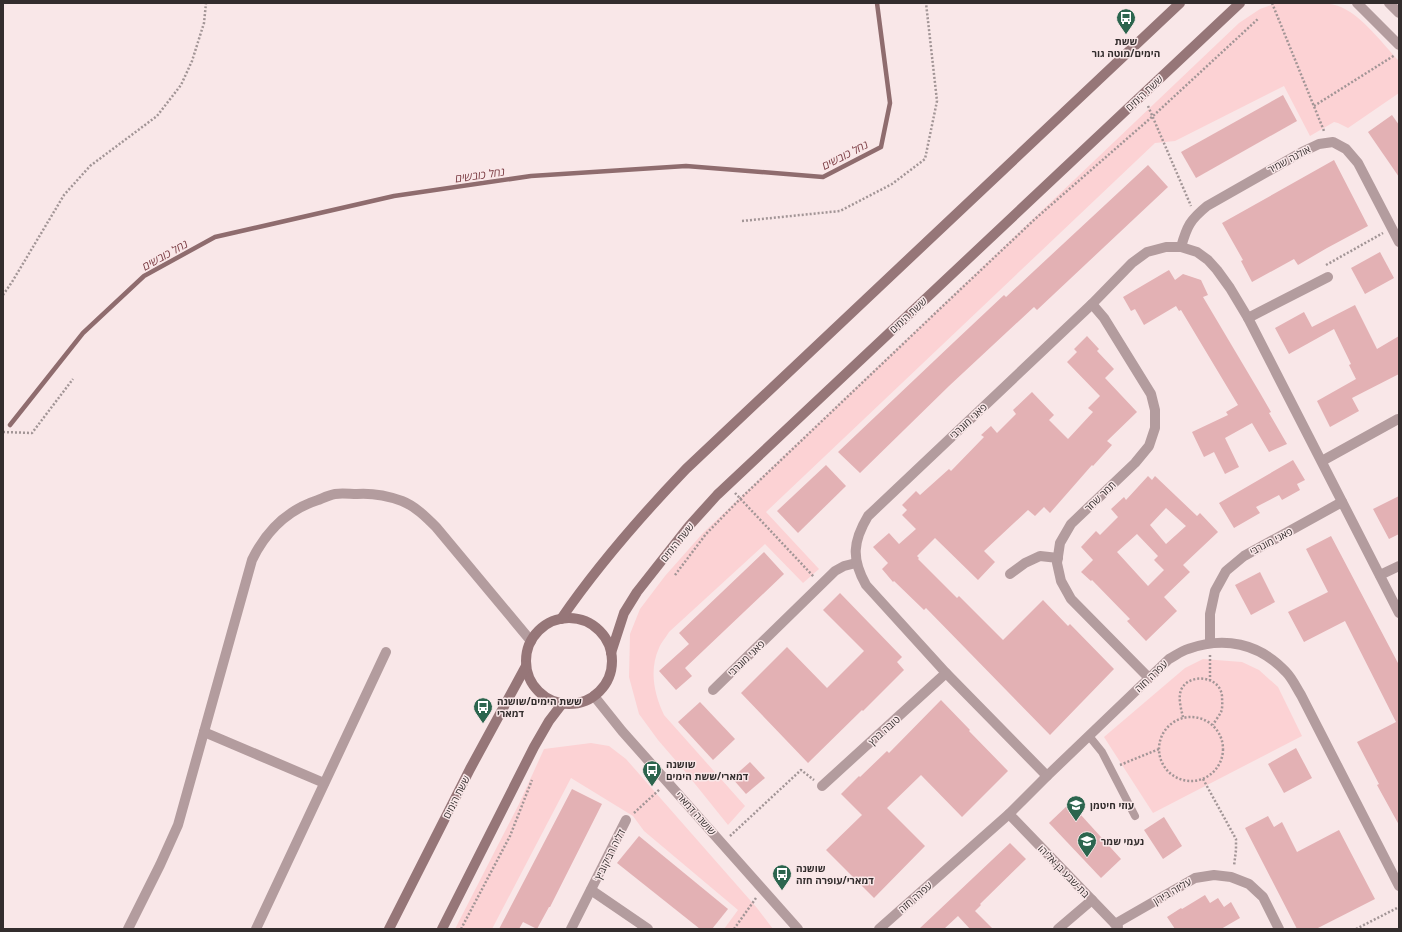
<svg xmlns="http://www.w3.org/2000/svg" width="1402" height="932" font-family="'Open Sans','Noto Sans Hebrew',sans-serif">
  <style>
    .green { fill: #fcd2d4 }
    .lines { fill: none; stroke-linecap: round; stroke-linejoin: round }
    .stream { stroke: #8f6c6e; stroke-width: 4.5 }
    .building { fill: #e3b1b4; fill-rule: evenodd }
    .path { stroke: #a29596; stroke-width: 2.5; stroke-dasharray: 2 2; stroke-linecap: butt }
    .service { stroke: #b39c9e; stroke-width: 8 }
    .minor { stroke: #b39c9e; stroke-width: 10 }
    .tertiary { stroke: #b39c9e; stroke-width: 10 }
    .secondary { stroke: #967678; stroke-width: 10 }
    .labels { text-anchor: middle; stroke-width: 3; stroke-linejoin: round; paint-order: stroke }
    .poi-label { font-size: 10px; font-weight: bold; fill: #332d2d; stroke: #f9e7e8; text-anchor: start }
    .street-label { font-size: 10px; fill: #332d2d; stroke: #f9e7e8 }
    .water-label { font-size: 11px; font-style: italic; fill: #7a3a41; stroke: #f9e7e8 }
  </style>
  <rect width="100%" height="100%" fill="#f9e7e8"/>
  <g class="green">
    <path d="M1277 3C1297 3 1321 0 1341 7 1362 16 1383 44 1399 61V93L1348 128 1338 123 1334 122 1310 136 1284 86 1175 141 1155 143 766 512 819 569 803 583 765 544 669 632C666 637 661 643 659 648 649 670 654 694 664 715L745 806 728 825 683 769 658 740 639 714 629 677 630 634 640 609 665 576 703 533 1239 23 1260 9Z"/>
    <path d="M1203 659 1242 662 1259 670 1278 687 1302 736 1153 813 1104 737 1185 668Z"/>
    <path d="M591 743 609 746 626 759 757 908 773 929H724L738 910 644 831 633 816 571 778 492 929H455L519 804 544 749Z"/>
  </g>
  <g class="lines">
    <path class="stream" d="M10 425 83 333 144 276 215 237 394 196 531 176 686 166 823 177 881 147 890 103 877 3"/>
  </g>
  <g class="building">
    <path d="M1283 95 1297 121 1196 178 1181 152Z"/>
    <path d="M1392 115 1399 125V177L1368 132Z"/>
    <path d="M1334 160 1368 226 1327 248 1298 265 1294 259 1252 282 1241 261 1243 260 1222 223Z"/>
    <path d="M1148 165 1168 187 1037 310 1034 307 949 386 860 473 838 452 954 342 1004 295 1006 297Z"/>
    <path d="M1380 252 1394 278 1365 294 1351 268Z"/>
    <path d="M1169 270 1175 280 1183 274 1201 280 1208 295 1203 297 1260 393 1271 412 1269 413 1287 444 1269 452 1252 423 1225 438 1239 467 1225 474 1214 452 1204 457 1192 432 1228 415 1226 412 1238 405 1181 310 1179 311 1176 306 1144 325 1135 309 1131 311 1123 297Z"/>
    <path d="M1355 305 1377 349 1399 336V374L1352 398 1359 411 1330 427 1317 401 1356 379 1349 365 1351 364 1334 329 1289 354 1275 328 1304 312 1312 327Z"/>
    <path d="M1087 336 1099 349 1097 351 1114 369 1105 378 1137 412 1107 441 1112 445 1093 466 1092 465 1050 513 1044 507 1035 516 1028 510 984 551 995 562 978 580 935 538 917 556 919 558 918 559 957 598 959 596 1003 640 1043 600 1068 626 1070 624 1114 669 1050 735 926 608 924 610 894 581 893 582 882 569 888 563 873 547 889 533 899 544 916 529 902 515 907 510 902 505 916 491 920 495 949 469 951 471 984 437 981 435 991 426 997 433 1016 414 1013 410 1032 392 1054 415 1049 420 1068 439 1093 412 1088 408 1100 396 1067 362 1077 352 1074 349Z"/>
    <path d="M1293 460 1305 480 1297 484 1300 490 1282 500 1279 495 1256 507 1260 513 1234 528 1219 503Z"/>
    <path d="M826 465 846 486 798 533 777 511Z"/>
    <path d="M1148 476 1152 480 1155 476 1197 516 1200 513 1218 532 1183 565 1190 572 1164 597 1177 611 1146 641 1127 621 1130 619 1092 580 1091 581 1081 572 1093 560 1081 547 1096 531 1100 535 1118 517 1111 509 1124 497 1126 500ZM1166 508 1186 526 1166 544 1150 525ZM1137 534 1158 556 1154 560 1164 570 1148 586 1117 552Z"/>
    <path d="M1399 496V534L1389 539 1373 509Z"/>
    <path d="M1331 536 1399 665V825L1377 785 1379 784 1357 742 1396 722 1345 621 1304 642 1288 612 1328 592 1306 549Z"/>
    <path d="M764 552 784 574 685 668 692 676 676 690 659 671 689 644 679 633Z"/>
    <path d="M1260 572 1275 602 1251 615 1235 585Z"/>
    <path d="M840 593 902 657 897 662 904 670 863 711 862 710 808 763 741 693 787 647 827 688 864 651 823 610Z"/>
    <path d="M941 700 970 730 969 731 1008 771 962 817 921 775 887 808 925 846 874 898 826 850 862 815 841 794 859 776 860 777 887 751 889 753Z"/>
    <path d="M700 702 735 739 713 760 678 722Z"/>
    <path d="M1296 748 1312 778 1284 793 1268 764Z"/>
    <path d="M750 762 765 778 746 794 732 778Z"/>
    <path d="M572 789 602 804 550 907H549L537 929 523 922 519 929H499Z"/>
    <path d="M1070 803 1121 859 1101 878 1049 823Z"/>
    <path d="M1268 816 1274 827 1282 822 1297 852 1339 830 1375 899 1316 929H1297L1245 828Z"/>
    <path d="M1164 817 1182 846 1163 859 1144 830Z"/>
    <path d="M639 836 728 909 712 929H700L617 863Z"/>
    <path d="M1010 843 1026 859 980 904 981 905 975 911 993 929H970L958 916 944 929H919Z"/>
    <path d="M1205 895 1210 903 1218 898 1224 907 1231 902 1240 918 1221 929H1175L1167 917 1181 908 1182 909Z"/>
  </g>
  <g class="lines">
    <g class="path">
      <path d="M1272 3 1324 131"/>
      <path d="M1148 106 1191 206"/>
      <path d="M1314 106 1395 55"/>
      <path d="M742 221 840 211 892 184 925 159 937 101 926 3"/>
      <path d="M1326 265 1383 233"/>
      <path d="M3 295 12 282 64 195 90 166 157 116 181 85 192 61 204 23 206 3"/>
      <path d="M3 432 32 433 73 379"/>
      <path d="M735 493 814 577"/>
      <path d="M675 575 706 534 740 499 946 303 1035 219 1153 116 1259 18"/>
      <path d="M1210 655V680"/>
      <circle cx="1191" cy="749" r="32"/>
      <path d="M1183 717C1181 709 1178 698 1181 690 1188 673 1220 675 1222 696 1222 701 1223 707 1221 712 1219 716 1215 721 1213 725"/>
      <path d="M1120 765 1159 749"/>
      <path d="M1203 779 1236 839V850L1234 866"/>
      <path d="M634 813 660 789"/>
      <path d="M730 836 801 770 814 780"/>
      <path d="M461 929 510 836 532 780"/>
      <path d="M734 929 756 898"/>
      <path d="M1356 929 1399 907"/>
    </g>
    <path class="service" d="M1089 736 1102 752 1135 816"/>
    <g class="minor">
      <path d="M1181 247C1187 226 1190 220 1207 206L1302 152 1319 144 1333 142 1346 149 1358 163 1399 242"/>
      <path d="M1092 304 1104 318 1151 394 1155 410V428L1149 446 1135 463 1071 524 1060 543 1057 563 1061 581 1071 599 1149 678"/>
      <path d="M1248 318 1328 277"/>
      <path d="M1322 461 1398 419"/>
      <path d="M1010 574 1025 563 1040 556 1058 558"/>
      <path d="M1380 575 1399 566"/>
      <path d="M1210 643V614L1215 591 1226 571 1244 556 1342 502"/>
      <path d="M713 690 835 571 844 566 856 563"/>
      <path d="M204 732 324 783"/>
      <path d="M1047 776 946 673 866 585C851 559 853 541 868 516L1092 304 1132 263 1147 252 1166 247H1181L1197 252 1208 260 1217 270 1230 288 1248 318 1399 613"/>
      <path d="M822 786 946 673"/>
      <path d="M1009 814 1118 927"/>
      <path d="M591 890 648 929"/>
      <path d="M1115 924 1195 878 1214 875 1231 877 1249 884 1263 897 1279 929"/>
      <path d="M128 929 160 865 178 825 252 560C266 531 287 510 318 500 323 498 329 495 335 494 342 493 350 494 357 494 372 493 388 496 402 501 415 506 426 517 436 527L531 641"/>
      <path d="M256 929 386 652"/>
      <path d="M571 929 626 820"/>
      <path d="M879 929 1009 814 1047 776 1169 659C1175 656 1181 651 1188 649 1224 636 1259 643 1286 672 1292 678 1296 687 1301 695L1399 886"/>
      <path d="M1058 929 1092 900"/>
    </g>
    <g class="tertiary">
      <path d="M1357 3 1399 45"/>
      <path d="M1389 3 1399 13"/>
      <path d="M594 696 622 731 798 929"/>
    </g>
    <g class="secondary">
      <circle cx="569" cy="661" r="43"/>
      <path d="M561 619C598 565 641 516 686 469L1180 3"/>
      <path d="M611 653 624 613 637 592 689 526 717 495 1240 3"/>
      <path d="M389 929 470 769 526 666"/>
      <path d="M442 929 534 747 549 721 562 704"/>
    </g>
  </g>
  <defs>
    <symbol id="bus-pin" viewBox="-11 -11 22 30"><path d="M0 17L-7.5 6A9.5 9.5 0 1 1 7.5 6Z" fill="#2c654e" stroke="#f9e7e8"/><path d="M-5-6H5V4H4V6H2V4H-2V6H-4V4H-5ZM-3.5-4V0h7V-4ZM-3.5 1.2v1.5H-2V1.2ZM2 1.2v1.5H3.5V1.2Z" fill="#fff"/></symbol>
    <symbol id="school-pin" viewBox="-11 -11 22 30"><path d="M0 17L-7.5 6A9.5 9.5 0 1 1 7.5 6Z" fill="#2c654e" stroke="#f9e7e8"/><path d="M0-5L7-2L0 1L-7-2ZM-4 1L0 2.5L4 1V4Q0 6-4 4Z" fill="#fff"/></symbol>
  </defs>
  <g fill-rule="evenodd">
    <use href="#bus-pin" x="1115" y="7" width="22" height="30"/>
    <use href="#bus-pin" x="472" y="696" width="22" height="30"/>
    <use href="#bus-pin" x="641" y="759" width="22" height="30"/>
    <use href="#school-pin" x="1065" y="794" width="22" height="30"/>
    <use href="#school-pin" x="1076" y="830" width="22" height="30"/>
    <use href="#bus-pin" x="771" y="863" width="22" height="30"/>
  </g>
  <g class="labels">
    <g class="poi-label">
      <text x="1126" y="45" text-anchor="middle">ששת<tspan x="1126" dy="12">הימים/מוטה גור</tspan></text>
      <text x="497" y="705">ששת הימים/שושנה<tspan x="497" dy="12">דמארי</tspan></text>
      <text x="666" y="768">שושנה<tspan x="666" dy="12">דמארי/ששת הימים</tspan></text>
      <text x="1090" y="809">עוזי חיטמן</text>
      <text x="1101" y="845">נעמי שמר</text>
      <text x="796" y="872">שושנה<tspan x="796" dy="12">דמארי/עופרה חזה</tspan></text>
    </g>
    <g class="street-label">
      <text transform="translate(1144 93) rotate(-43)" y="4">ששת הימים</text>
      <text transform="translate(1289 159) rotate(-28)" y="4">אולגה שמיר</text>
      <text transform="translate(908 315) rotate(-43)" y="4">ששת הימים</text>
      <text transform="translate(968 421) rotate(-43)" y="4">פאני מוגרבי</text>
      <text transform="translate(1100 496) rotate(-44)" y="4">תמר שחר</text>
      <text transform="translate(1271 541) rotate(-28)" y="4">פאני מוגרבי</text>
      <text transform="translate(677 542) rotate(-51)" y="4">ששת הימים</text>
      <text transform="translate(746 658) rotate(-44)" y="4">פאני מוגרבי</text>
      <text transform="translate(1151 676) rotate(-44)" y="4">עפרה חזה</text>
      <text transform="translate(884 730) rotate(-42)" y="4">טובה ברץ</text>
      <text transform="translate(456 797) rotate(-63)" y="4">ששת הימים</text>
      <text transform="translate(696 813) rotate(48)" y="4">שושנה דמארי</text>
      <text transform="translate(609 855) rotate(-63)" y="4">'דליה רביקוביץ</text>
      <text transform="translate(1064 871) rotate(46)" y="4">בת-שבע בן-אליהו</text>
      <text transform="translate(1172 891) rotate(-30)" y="4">עליזה בירון</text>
      <text transform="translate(915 897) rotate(-41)" y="4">עפרה חזה</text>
    </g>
    <g class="water-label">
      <text transform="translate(845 155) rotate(-27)" y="4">נחל כובשים</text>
      <text transform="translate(480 175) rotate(-8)" y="4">נחל כובשים</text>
      <text transform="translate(165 255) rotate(-29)" y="4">נחל כובשים</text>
    </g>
  </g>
  <rect width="1402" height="932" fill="none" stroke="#332d2d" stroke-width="8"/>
</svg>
